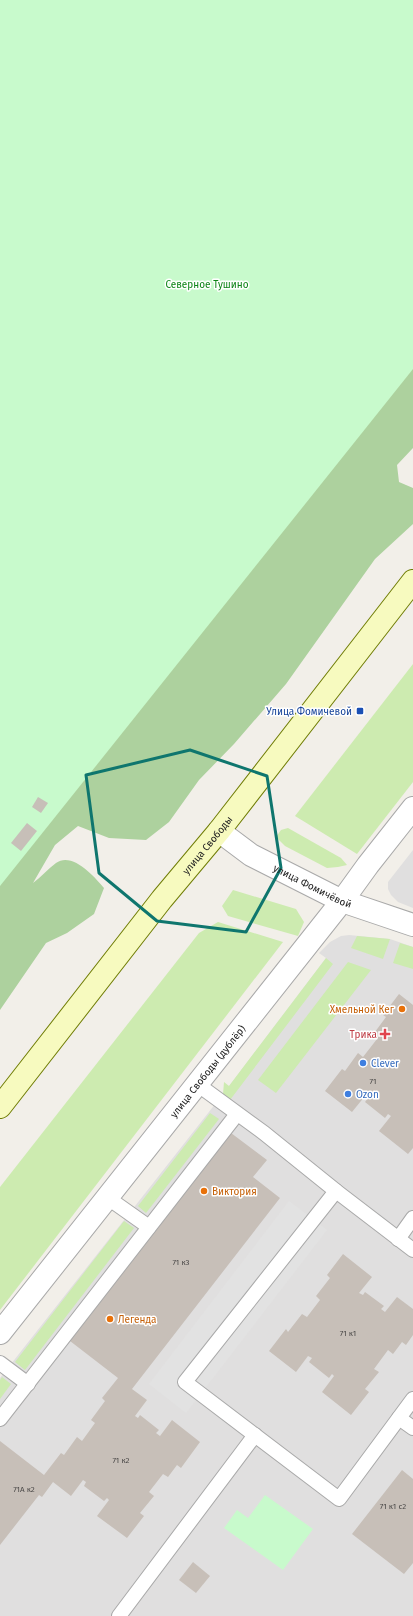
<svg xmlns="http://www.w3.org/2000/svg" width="413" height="1616" font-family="'Fira Sans',sans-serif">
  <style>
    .residential { fill: #e0dfdf }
    .grass { fill: #cdebb0 }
    .forest { fill: #add19e }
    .park { fill: #c8facc }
    .parking { fill: #e2e2e2 }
    .building { fill: #c7bfb8 }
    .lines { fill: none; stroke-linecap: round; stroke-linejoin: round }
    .service-casing { stroke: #a9a9a9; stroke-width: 16 }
    .minor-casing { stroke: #a9a9a9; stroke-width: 24 }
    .tertiary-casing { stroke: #a9a9a9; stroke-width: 24 }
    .secondary-casing { stroke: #707d05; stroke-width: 24 }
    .service { stroke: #fff; stroke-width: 14 }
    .minor { stroke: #fff; stroke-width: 22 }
    .tertiary { stroke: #fff; stroke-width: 22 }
    .secondary { stroke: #f7fabf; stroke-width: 22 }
    .marked { fill: none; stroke: #0f766e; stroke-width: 3; stroke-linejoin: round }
    .transit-dot { fill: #1a4fb4; stroke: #fff; stroke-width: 1.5 }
    .food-dot { fill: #e8710a; stroke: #fff; stroke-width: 1.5 }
    .health-dot { fill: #e0444e; stroke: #fff; stroke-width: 1.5 }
    .shop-dot { fill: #3f7fe0; stroke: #fff; stroke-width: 1.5 }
    .labels { text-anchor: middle; stroke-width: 3; stroke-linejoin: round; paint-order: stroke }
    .number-label { font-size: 8px; fill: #4b4948 }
    .park-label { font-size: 10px; fill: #0c8416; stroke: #fff }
    .transit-label { font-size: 10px; fill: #164399; stroke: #fff; text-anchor: end }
    .street-label { font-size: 10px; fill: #222; stroke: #fff }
    .food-label { font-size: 10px; fill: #c56008; stroke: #fff; text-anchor: start }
    .health-label { font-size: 10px; fill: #be3a42; stroke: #fff; text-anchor: end }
    .shop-label { font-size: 10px; fill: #366cbe; stroke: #fff; text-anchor: start }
  </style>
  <rect width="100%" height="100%" fill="#f2efe9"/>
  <g class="residential">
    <path d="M413 850V908L398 902 391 895 388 889V882Z"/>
    <path d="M349 935 390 939 413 947V1616H0V1378L223 1094 326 958 319 953 330 942 341 936Z"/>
  </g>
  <g class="grass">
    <path d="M413 664V782L357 854 295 816Z"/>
    <path d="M288 828 341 858 347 865 338 867 327 868 285 846 276 837 281 830Z"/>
    <path d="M233 890 296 909 304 922 298 936 228 916 222 906Z"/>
    <path d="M218 922 283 942 0 1310V1187L199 933Z"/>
    <path d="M357 936 390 939 383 959 351 948Z"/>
    <path d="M400 943 413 947V969L393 963Z"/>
    <path d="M326 958 333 964 230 1100 223 1094 224 1082 229 1086Z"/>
    <path d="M348 962 371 970 276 1093 258 1080Z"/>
    <path d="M210 1113 219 1119 146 1213 138 1206Z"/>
    <path d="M124 1221 134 1228 25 1370 15 1362Z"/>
    <path d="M2 1377 11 1384 0 1399V1380Z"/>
  </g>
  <path class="forest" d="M413 228V448L397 465 399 482 413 488V524L375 559 286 684 234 744 199 780 169 822 146 840 109 838 78 826 55 845 33 883C41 877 48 869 56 863 72 851 95 877 104 888L94 914 67 933 46 943 0 1010V687Z"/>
  <g class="park">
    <path d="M0 0H413V369L0 886Z"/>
    <path d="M265 1495 313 1529 283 1570 224 1528 237 1510 248 1518Z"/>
  </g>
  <path class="parking" d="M289 1201 327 1230 186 1413 149 1384Z"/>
  <g class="building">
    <path d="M38 797 48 803 41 813 32 807Z"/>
    <path d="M27 823 37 831 21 851 11 843Z"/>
    <path d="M399 994 413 1005V1148L408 1154 379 1131 391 1116 388 1114 385 1118 365 1102 368 1098 365 1096 352 1112 325 1091 342 1069 345 1071 358 1053 363 1057 377 1039 372 1036 386 1017 383 1015Z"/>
    <path d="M231 1133 267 1160 253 1177 280 1198 132 1389 147 1400 135 1416 138 1418 140 1415 159 1430 156 1433 160 1436 172 1420 200 1442 181 1468 177 1465 168 1477 163 1474 149 1492 154 1496 140 1513 144 1516 127 1538 97 1516 109 1500 107 1498 104 1501 84 1486 86 1482 83 1480 71 1496 53 1482 42 1497 39 1495 0 1545V1441L44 1475 61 1453 64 1455 77 1437 82 1441 95 1423 91 1420 105 1401 102 1398 118 1378 70 1341Z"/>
    <path d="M343 1254 372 1277 359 1293 363 1295 365 1292 384 1306 381 1309 385 1312 397 1297 413 1309V1335L406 1345 402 1342 393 1354 388 1350 374 1369 379 1372 365 1389 369 1392 351 1415 322 1392 334 1376 332 1374 329 1378 309 1362 312 1358 308 1356 296 1372 269 1351 286 1329 288 1332 302 1314 307 1317 320 1300 316 1296 330 1278 327 1275Z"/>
    <path d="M402 1470 413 1479V1563L404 1574 352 1534Z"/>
    <path d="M193 1562 210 1576 196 1593 179 1580Z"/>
  </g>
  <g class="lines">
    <defs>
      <g id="service">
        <path d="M197 1084 264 1133 336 1191"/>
        <path d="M108 1198 149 1227"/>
        <path d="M398 1239 413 1218"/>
        <path d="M413 1250 336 1191 185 1382 339 1499 413 1399"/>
        <path d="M0 1363 28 1384"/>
        <path d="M399 1418 413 1428"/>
        <path d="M0 1419 237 1114"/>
        <path d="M119 1616 255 1435"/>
      </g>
      <g id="minor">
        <path id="s1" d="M0 1333 342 901 368 865 413 808"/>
      </g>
      <g id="tertiary">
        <path id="s2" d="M219 831 251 855 342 901 413 925"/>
      </g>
      <g id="secondary">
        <path id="s3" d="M0 1107 162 899 219 831 413 581"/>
      </g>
    </defs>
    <use href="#service" class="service-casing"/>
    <use href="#minor" class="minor-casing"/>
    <use href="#tertiary" class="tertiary-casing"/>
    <use href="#secondary" class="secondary-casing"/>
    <use href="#service" class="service"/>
    <use href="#minor" class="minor"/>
    <use href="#tertiary" class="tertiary"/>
    <use href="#secondary" class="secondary"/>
  </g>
  <path class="marked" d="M190 750 267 776 281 868 246 932 157 921 99 873 86 775Z"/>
  <rect class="transit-dot" x="356" y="707" width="8" height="8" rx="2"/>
  <g class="food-dot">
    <circle cx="402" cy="1009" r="4"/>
    <circle cx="204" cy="1191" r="4"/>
    <circle cx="110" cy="1319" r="4"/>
  </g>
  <path class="health-dot" d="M383 1028h4v4h4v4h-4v4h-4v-4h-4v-4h4z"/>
  <g class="shop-dot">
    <circle cx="363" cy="1063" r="4"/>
    <circle cx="348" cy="1094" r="4"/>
  </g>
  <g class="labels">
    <g class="number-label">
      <text x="373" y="1084">71</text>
      <text x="181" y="1265">71 к3</text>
      <text x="348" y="1336">71 к1</text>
      <text x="121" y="1463">71 к2</text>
      <text x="24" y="1492">71А к2</text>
      <text x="393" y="1509">71 к1 с2</text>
    </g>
    <g class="park-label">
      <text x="207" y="288">Северное Тушино</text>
    </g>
    <g class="transit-label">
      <text x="352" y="715">Улица Фомичевой</text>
    </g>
    <g class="street-label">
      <text dy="4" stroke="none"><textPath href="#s3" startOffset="334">улица Свободы</textPath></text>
      <text dy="4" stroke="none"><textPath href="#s2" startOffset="109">улица Фомичёвой</textPath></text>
      <text dy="4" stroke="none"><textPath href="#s1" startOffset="334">улица Свободы (дублёр)</textPath></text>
    </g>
    <g class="food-label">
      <text x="394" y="1013" text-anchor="end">Хмельной Кег</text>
      <text x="212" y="1195">Виктория</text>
      <text x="118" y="1323">Легенда</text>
    </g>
    <g class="health-label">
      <text x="377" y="1038">Трика</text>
    </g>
    <g class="shop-label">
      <text x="371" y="1067">Clever</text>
      <text x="356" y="1098">Ozon</text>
    </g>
  </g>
</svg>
